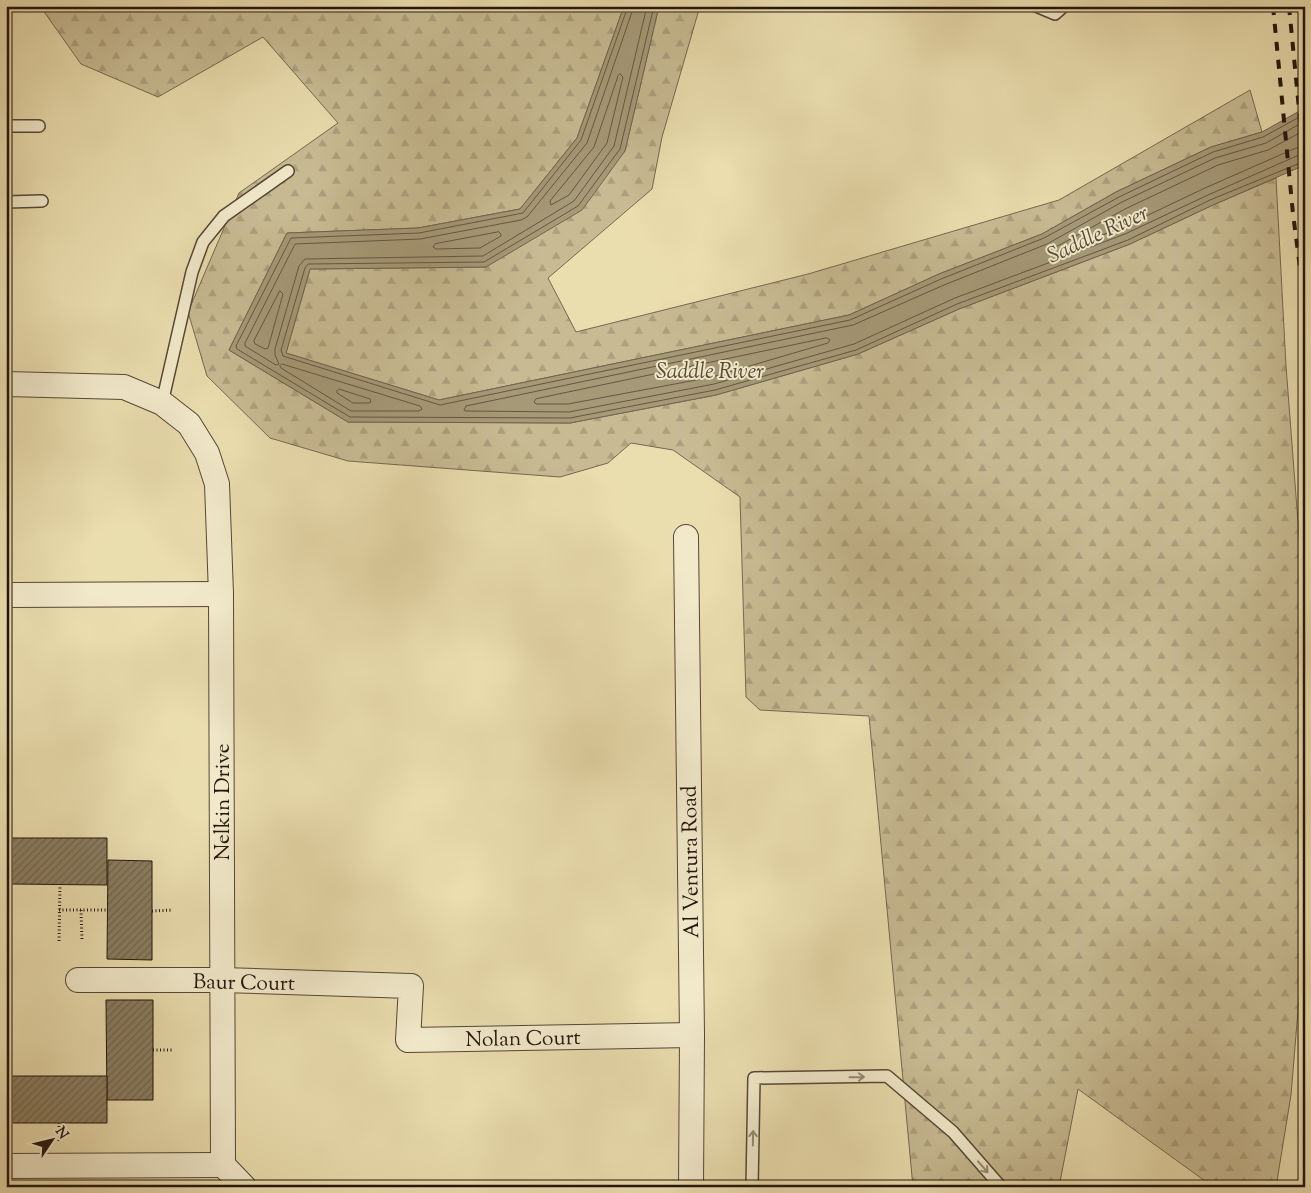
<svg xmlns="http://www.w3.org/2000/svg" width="1311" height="1193" font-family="'Sorts Mill Goudy',serif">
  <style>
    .forest { fill: url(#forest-firs); stroke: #766850 }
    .water { fill: #a69977; stroke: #72644d }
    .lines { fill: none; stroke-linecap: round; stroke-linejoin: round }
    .shore { stroke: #645742; stroke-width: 1 }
    .building { fill: url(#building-hatch); stroke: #23150d }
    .lane-casing { stroke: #554735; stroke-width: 14 }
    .street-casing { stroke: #554735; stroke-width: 26 }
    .path { stroke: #23150d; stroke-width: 3; stroke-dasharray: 1 2.5; stroke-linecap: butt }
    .lane { stroke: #f1e9ca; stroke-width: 11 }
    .street { stroke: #f1e9ca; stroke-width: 24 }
    .rail { stroke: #23150d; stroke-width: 4; stroke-dasharray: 9 9; stroke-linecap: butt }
    .oneway { stroke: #948a75 }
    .labels { text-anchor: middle; stroke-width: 4; stroke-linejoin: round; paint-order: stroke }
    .street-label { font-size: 21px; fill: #23150d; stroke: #f1e9ca }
    .water-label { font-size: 22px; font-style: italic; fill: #574a37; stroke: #f1e9ca }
  </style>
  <defs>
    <pattern id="forest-firs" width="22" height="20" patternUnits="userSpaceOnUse" patternTransform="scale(1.25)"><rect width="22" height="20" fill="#c8bb93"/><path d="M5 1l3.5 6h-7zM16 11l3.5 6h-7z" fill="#aca07e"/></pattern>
    <pattern id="building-hatch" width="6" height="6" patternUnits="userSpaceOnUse" patternTransform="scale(1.25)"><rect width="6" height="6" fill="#8a7d61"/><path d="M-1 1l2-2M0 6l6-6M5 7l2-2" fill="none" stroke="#70654e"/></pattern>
  </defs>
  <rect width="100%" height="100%" fill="#eaddae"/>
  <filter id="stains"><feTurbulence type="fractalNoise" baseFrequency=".004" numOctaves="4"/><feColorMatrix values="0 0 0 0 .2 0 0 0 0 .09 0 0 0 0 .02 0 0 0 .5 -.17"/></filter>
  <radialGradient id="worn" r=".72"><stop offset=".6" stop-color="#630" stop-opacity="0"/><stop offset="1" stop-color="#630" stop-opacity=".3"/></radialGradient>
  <g class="forest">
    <path d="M40 6H624L577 138 520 209 418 228 287 233 229 350 348 422 570 423 716 395 858 354 959 309 1130 244 1213 205 1276 178 1286 366 1305 613V927L1291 1095 1276 1187H1204L1205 1181 1078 1089 1059 1187H913L869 716 760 710 746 697 740 497 673 450 631 443 608 463 560 477 348 461 270 438 207 376 188 312 239 193 338 123 263 37 158 97 81 64Z"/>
    <path d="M659 6H700L662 137 652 189 548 278 576 332 808 274 1059 200 1250 90 1262 132 1211 147 1116 192 1042 234 939 274 849 315 439 400 286 353 310 269 486 267 625 151Z"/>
  </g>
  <path class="water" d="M624 6H659L625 151 582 210 486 267 310 269 286 353 439 400 849 315 939 274 1042 234 1116 192 1211 147 1262 132 1305 108V165L1213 205 1130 244 959 309 858 354 716 395 570 423 348 422 229 350 287 233 418 228 520 209 577 138Z"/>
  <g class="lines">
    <g class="shore">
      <path d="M628 6 581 140 523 213 419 233 291 238 236 346 237 349 350 417 570 418 715 390 856 350 957 304 1128 240 1210 200 1305 161"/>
      <path d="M634 6 587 143 527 217 521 220 420 239 295 244 245 343V346L276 365 279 364 275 355V349L299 266 305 259 483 256 574 201 614 146 647 6"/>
      <path d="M654 6 620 149 578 206 484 262 308 264 305 268 281 350 283 356 440 405 850 320 941 279 1044 238 1119 197 1213 152 1263 137 1305 114"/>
      <path d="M620 74 623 77 607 143 569 195 551 205 550 201 594 147 618 76Z"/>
      <path d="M1305 121 1266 143 1215 158 1122 202 1047 244 944 285 853 325 466 406 464 410 466 411 569 412 714 384 854 344 955 298 1125 234 1208 195 1299 155 1305 154"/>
      <path d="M1305 130 1268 150 1218 165 1125 209 1054 248 1053 252 1056 253 1123 227 1205 188 1296 148 1305 147"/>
      <path d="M499 232 501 234V236L480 248 436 249 433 247 435 244Z"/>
      <path d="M280 291 283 294 268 348 265 349 255 344 254 341Z"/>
      <path d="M827 338 830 340 828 343 712 377 568 404H536L534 402 536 399Z"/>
      <path d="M282 364 420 406 422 409 419 411H351L281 368 280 366Z"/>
      <path d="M339 389 370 399 371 402 369 403H353L337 393V391Z"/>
    </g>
  </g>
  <g class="building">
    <path d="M10 838H107V885L10 884Z"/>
    <rect x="6" y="844" width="4" height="47"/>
    <path d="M108 860 152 861V960L107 959Z"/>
    <path d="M106 1000H153V1100H107Z"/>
    <rect x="6" y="1071" width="5" height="46"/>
    <path d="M11 1076H107V1123H10Z"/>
  </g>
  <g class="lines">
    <defs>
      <g id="lane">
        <path d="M1036 6 1055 14 1064 6"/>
        <path d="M6 126H39"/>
        <path d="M6 202 42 201"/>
        <path d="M162 403 192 272 203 242 224 216 288 171"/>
        <path d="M752 1187 754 1078 887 1076 953 1132 1001 1187"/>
      </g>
      <g id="street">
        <path d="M6 384 124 387 162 403 189 424 207 453 217 484 221 594 223 1165"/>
        <path d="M686 537 692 1035 691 1187"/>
        <path d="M6 595 221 594"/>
        <path d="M78 980H222L411 986 408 1040 692 1035"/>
        <path d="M223 1165 244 1187"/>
        <path d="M6 1166 223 1165"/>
      </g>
    </defs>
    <use href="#lane" class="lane-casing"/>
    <use href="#street" class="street-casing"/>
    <g class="path">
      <path d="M59 910H107"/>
      <path d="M81 910 82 940"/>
      <path d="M152 911 173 910"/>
      <path d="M59 941 60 884"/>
      <path d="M153 1050H172"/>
      <path d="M59 1141V1123"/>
    </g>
    <use href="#lane" class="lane"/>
    <use href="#street" class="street"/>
    <g class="rail">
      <path d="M1273 6 1293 214 1305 306"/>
      <path d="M1289 6 1305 171"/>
    </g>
  </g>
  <defs><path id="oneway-shaft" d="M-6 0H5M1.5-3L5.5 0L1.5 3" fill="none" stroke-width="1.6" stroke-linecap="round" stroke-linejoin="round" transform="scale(1.25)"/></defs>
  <g class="oneway">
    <use href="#oneway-shaft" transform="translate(857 1077) rotate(-1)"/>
    <use href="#oneway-shaft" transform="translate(753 1138) rotate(-89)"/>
    <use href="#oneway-shaft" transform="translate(983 1167) rotate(49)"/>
  </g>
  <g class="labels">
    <g class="street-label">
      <text transform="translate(222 802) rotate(-90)" y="7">Nelkin Drive</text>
      <text transform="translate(690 862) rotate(-91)" y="7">Al Ventura Road</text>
      <text transform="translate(244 982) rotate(1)" y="7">Baur Court</text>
      <text transform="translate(523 1038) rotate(-1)" y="7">Nolan Court</text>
    </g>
    <g class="water-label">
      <text transform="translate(1097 233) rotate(-25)" y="8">Saddle River</text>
      <text x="710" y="378">Saddle River</text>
    </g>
  </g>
  <rect width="1311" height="1193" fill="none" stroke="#eaddae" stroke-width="25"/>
  <rect x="8" y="8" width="1296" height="1178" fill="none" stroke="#23150d" stroke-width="2.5"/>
  <rect x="12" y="12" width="1286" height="1168" fill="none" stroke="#23150d"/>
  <g transform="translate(52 1140) rotate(55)" stroke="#f1e9ca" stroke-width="4" paint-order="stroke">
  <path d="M0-4L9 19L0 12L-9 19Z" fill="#23150d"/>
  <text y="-8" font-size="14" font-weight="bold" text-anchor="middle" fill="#23150d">N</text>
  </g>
  <rect width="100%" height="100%" filter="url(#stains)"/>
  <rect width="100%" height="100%" fill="url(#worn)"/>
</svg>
